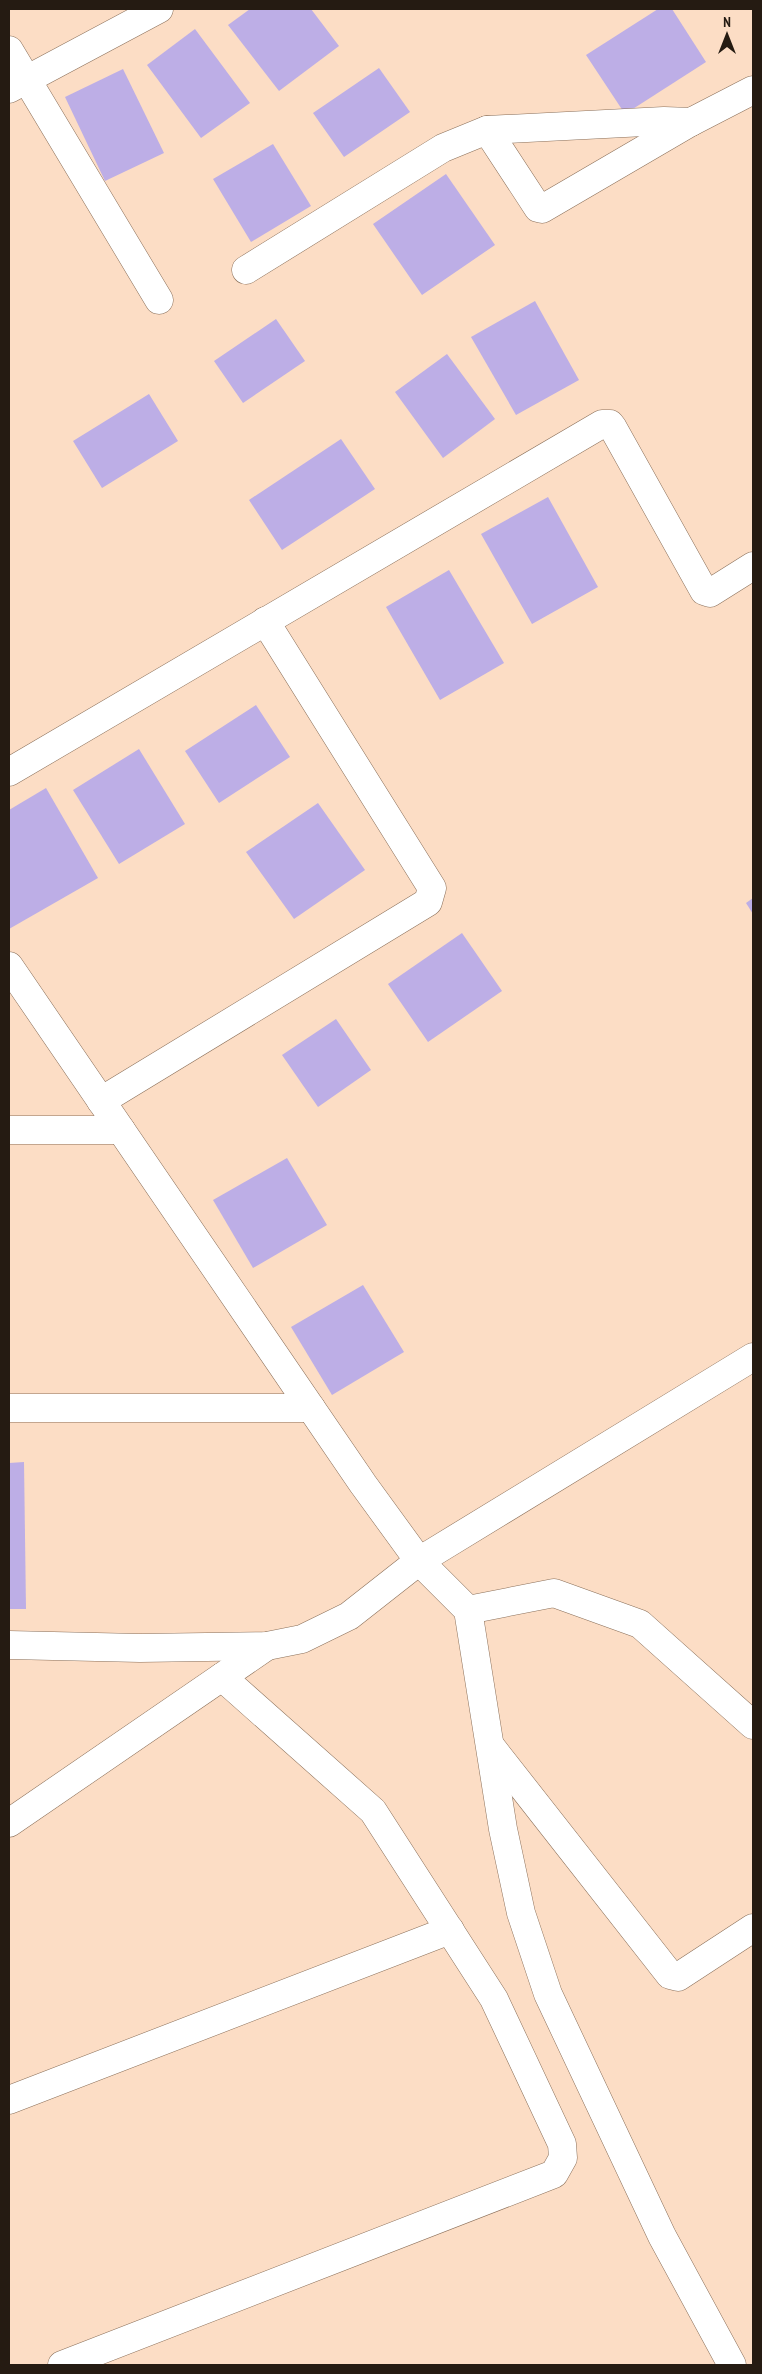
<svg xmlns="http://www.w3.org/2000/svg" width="762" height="2374" font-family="'PT Sans Narrow',sans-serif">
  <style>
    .building { fill: #bdaee6 }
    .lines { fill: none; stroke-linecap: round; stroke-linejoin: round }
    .minor-casing { stroke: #8b705a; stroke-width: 29 }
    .minor { stroke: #fff; stroke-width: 28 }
  </style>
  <rect width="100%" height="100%" fill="#fcddc5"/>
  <g class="building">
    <path d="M250 9H311L339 46 279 91 228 25Z"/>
    <path d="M658 9H672L706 62 625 114 586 55Z"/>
    <path d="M195 29 250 103 201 138 147 65Z"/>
    <path d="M379 68 410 112 344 157 313 113Z"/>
    <path d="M123 69 164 153 105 181 65 97Z"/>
    <path d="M273 144 311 206 251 242 213 179Z"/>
    <path d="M446 174 495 245 422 295 373 224Z"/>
    <path d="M535 301 579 380 516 415 471 337Z"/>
    <path d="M276 319 305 361 243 403 214 361Z"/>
    <path d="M447 354 495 419 443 458 395 392Z"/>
    <path d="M149 394 178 441 102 488 73 441Z"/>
    <path d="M341 439 375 489 282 550 249 500Z"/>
    <path d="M548 497 598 587 532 624 481 534Z"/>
    <path d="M449 570 504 663 440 700 386 607Z"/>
    <path d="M256 705 290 757 219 803 185 751Z"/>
    <path d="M139 749 185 824 119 864 73 790Z"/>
    <path d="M46 788 98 878 9 929V810Z"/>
    <path d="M318 803 365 870 294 919 246 852Z"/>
    <path d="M753 898V914L746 903Z"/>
    <path d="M462 933 502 991 428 1042 388 984Z"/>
    <path d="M336 1019 371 1070 318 1107 282 1055Z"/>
    <path d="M287 1158 327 1225 253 1268 213 1200Z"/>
    <path d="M363 1285 404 1352 332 1395 291 1327Z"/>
    <path d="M24 1462 26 1609H9V1463Z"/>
  </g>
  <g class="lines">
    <defs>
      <g id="minor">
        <path d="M9 50 159 300"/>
        <path d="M9 89 159 9"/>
        <path d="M487 130 538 208 542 209 691 122"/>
        <path d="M246 270 443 148 487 130 664 121 691 122 753 90"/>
        <path d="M9 772 602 424H610L613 428 704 591 710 593 753 566"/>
        <path d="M9 966 363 1484 419 1561 468 1610 503 1829 521 1913 548 1994 662 2236 732 2365"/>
        <path d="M101 1101 428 902 432 888 265 621"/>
        <path d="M9 1130H121"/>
        <path d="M9 1408H311"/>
        <path d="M468 1610 554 1593 640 1624 753 1725"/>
        <path d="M9 1645 140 1648 267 1646 302 1639 349 1616 419 1561 753 1357"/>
        <path d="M492 1748 670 1975 678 1977 753 1928"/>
        <path d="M9 1823 267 1646"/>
        <path d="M9 2100 450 1930"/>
        <path d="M62 2365 554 2174 563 2158 562 2144 494 1999 373 1811 222 1677"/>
      </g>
    </defs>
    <use href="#minor" class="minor-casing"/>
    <use href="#minor" class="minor"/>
  </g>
  <rect width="762" height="2374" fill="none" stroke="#251b12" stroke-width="20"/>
  <g transform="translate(727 35)" stroke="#fcddc5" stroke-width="4" paint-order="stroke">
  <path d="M0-4L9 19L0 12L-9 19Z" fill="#251b12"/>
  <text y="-8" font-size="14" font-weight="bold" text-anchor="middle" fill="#251b12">N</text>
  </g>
</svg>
